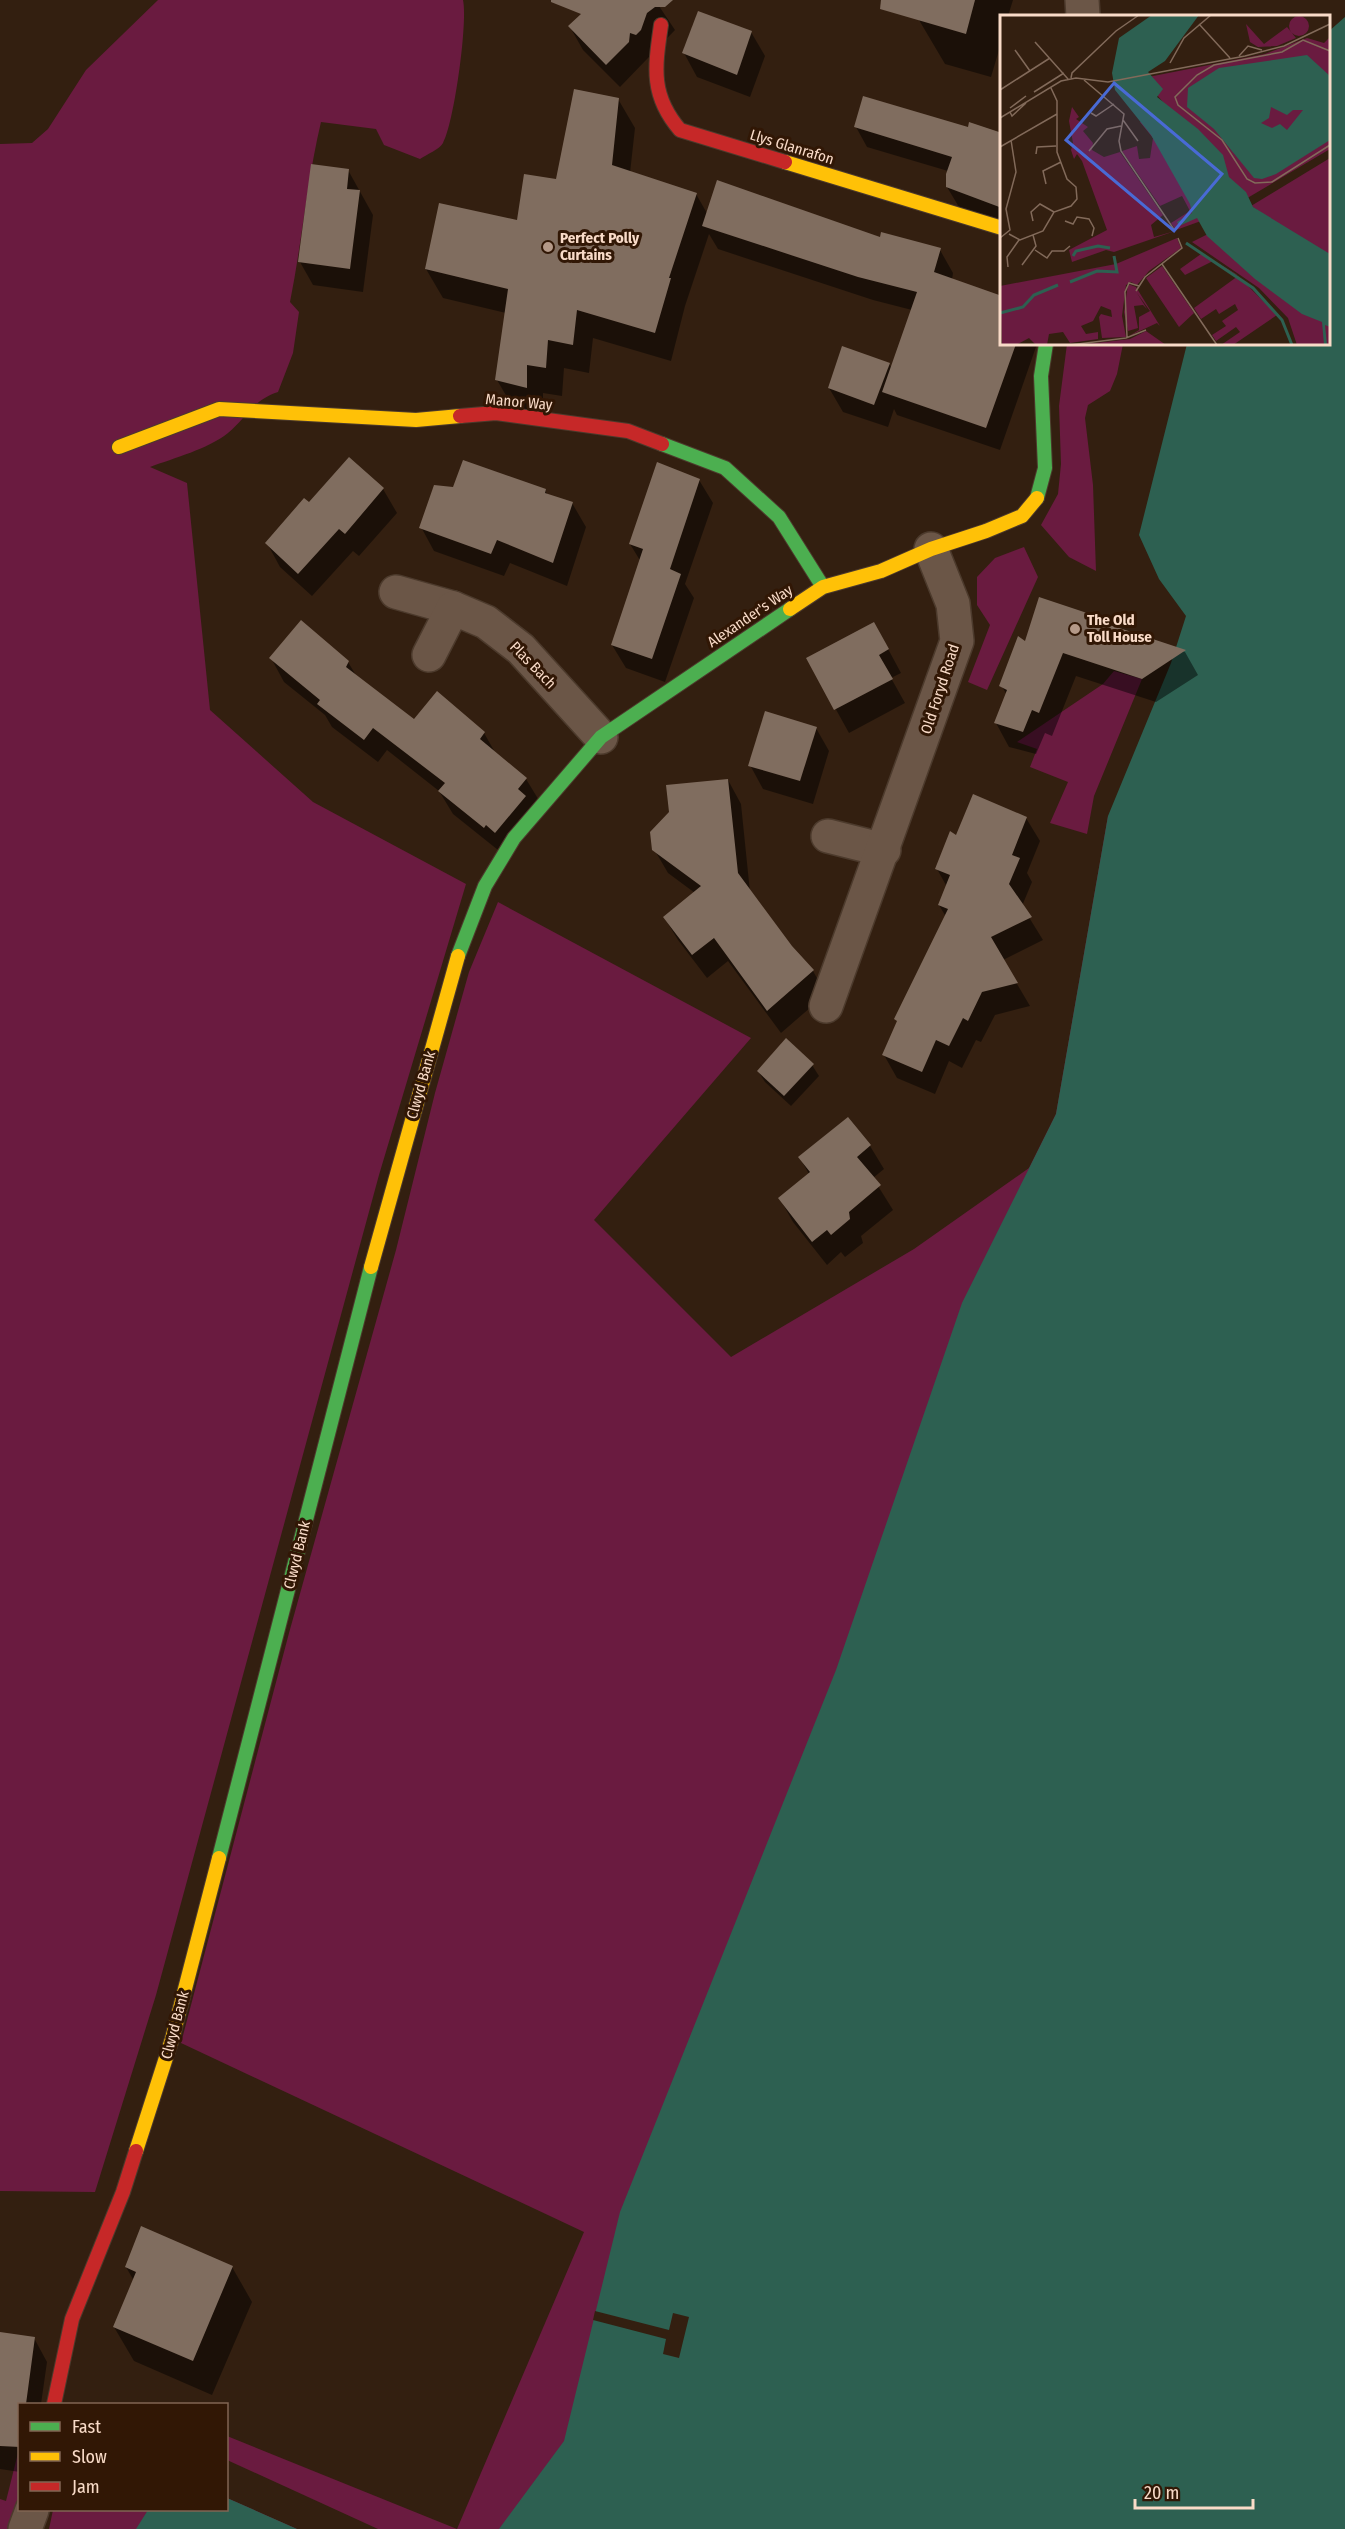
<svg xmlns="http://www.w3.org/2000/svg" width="1345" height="2529" font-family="'Fira Sans Condensed',sans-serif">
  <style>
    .green { fill: #6a1b40 }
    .water { fill: #2d6051 }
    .pier { fill: #331f10 }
    .shadow { fill: #0007 }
    .building { fill: #806d5f }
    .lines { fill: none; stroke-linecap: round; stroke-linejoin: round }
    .street-casing { stroke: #4c3a2c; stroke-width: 36 }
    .fast-casing { stroke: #4c3a2c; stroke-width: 16 }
    .slow-casing { stroke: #4c3a2c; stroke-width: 16 }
    .jam-casing { stroke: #4c3a2c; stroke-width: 16 }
    .street { stroke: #6b5647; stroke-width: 33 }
    .fast { stroke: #4caf50; stroke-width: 14 }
    .slow { stroke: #ffc107; stroke-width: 14 }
    .jam { stroke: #c62828; stroke-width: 14 }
    .poi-dot { fill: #b49988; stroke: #311705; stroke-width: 2 }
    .labels { text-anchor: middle; stroke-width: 6; stroke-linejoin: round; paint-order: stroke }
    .street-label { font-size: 15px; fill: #f9dbc8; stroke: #311705 }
    .poi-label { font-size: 15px; font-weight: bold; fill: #f9dbc8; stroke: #311705; text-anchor: start }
    .inset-river { fill: none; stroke: #2d6051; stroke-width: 3 }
    .inset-road { fill: none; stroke: #826a5a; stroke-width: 1.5 }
    .view { fill: #496ad5; fill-opacity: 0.15; stroke: #496ad5; stroke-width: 3 }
    .inset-edge { fill: none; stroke: #f9dbc8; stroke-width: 3 }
  </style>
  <rect width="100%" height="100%" fill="#331f10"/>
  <g class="green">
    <path d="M158 0H463C468 22 454 124 443 143 439 150 427 154 420 159L384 145 376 129 321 122C307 181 302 242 290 302L299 312 293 353 278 392C253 400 246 418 228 433 208 449 174 458 150 467L187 483 210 710 313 802 466 884 379 1175 156 1995 95 2192 0 2191V144L32 143 48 129 86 70Z"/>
    <path d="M1067 344H1123L1117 374 1110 391 1088 405 1085 418 1093 485 1096 571 1069 557 1041 525 1058 494 1061 464 1059 406Z"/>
    <path d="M1024 547 1038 577 987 690 968 682 990 625 977 605V577L995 558Z"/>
    <path d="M1114 671 1142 679 1094 796 1087 834 1050 823 1068 782 1030 767 1037 749 1017 742 1103 684Z"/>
    <path d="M1174 788 641 2529H378L227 2460V2436L457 2529 584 2232 181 2043 289 1633 396 1250 435 1093 469 972 498 902 751 1038 594 1220 731 1357 914 1249 1029 1168 1056 1114 1108 816Z"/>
    <path d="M19 2449V2503L13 2529H0V2499L6 2501Z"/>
    <path d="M227 2498 297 2529H49L53 2510H226Z"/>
  </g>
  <g class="water">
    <path d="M1345 17V2529H499L564 2441 620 2212 836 1670 962 1303 1056 1114 1108 816 1171 663 1186 616 1159 579 1139 535 1187 344H1328V32Z"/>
    <path d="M227 2498 297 2529H136L148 2510H226Z"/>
  </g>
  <path class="pier" d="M595 2311 669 2330 673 2313 689 2317 679 2358 663 2354 666 2339 593 2320Z"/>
  <g class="shadow">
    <path d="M587 0H655L675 30 620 87 583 50 570 27 591 6Z"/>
    <path d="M921 0H1013L1008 16H1002V40L991 77 945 64 919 20Z"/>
    <path d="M751 32 765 56 750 97 697 77 684 53Z"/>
    <path d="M618 99 635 128 630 173 696 194 708 215 881 239 940 250 953 273 952 280 1002 344H1037L1000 450 897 415 894 409 888 427 843 412 829 388 889 364 892 369 912 310 873 300 718 249 709 234 685 306 671 361 593 338 589 373 564 368 562 396 543 393V416L514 409 497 380 506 313 443 298 426 269 519 222 557 180Z"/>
    <path d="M856 127 969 128 1002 135V223L959 207 947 187 948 171 867 147Z"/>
    <path d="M348 170 373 215 363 292 313 285 300 262Z"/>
    <path d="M349 459 383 489 397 513 359 556 353 551 312 596 280 567 267 543 309 505Z"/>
    <path d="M699 480 713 503 685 584 694 598 665 682 626 668 612 645 641 562 630 544Z"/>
    <path d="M545 490 548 496 572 503 586 527 567 586 510 563 504 576 434 551 421 527Z"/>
    <path d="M1089 615 1093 621 1185 652 1198 675 1156 702 1076 676 1052 736 1045 733 1036 754 1009 747 996 723 1007 695 1001 685 1026 644Z"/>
    <path d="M887 647 901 673 891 678 905 703 849 733 808 659Z"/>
    <path d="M271 658 348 662 357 677 414 721 437 693 484 733 496 754 526 779 540 802 498 850 453 814 439 791 387 750 378 762 332 727 325 715 284 682Z"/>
    <path d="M816 728 829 751 813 804 763 789 750 765Z"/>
    <path d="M728 780 741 804 750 892 791 947 813 971 826 994 781 1033 728 961 707 978 678 940 664 917 695 893 668 873 654 849Z"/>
    <path d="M1026 818 1040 841 1027 873 1032 882 1022 906 1043 940 1003 960 1030 1006 995 1015 981 1042 976 1040 962 1068 949 1061 935 1094 897 1078 884 1055 946 917 939 905 947 887 937 869 957 837Z"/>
    <path d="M812 1065 819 1076 791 1106 765 1082 758 1071Z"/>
    <path d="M847 1119 870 1146 884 1169 873 1178 893 1210 861 1236 863 1243 845 1257 841 1252 827 1265 793 1222 780 1199 809 1174 800 1158Z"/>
    <path d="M126 2267H232L252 2302 212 2395 134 2361 114 2327 134 2281Z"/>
    <path d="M34 2338 47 2362 41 2404H20V2472L0 2469V2343Z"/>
  </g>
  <g class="building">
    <path d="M551 0H673L665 7H655L647 13 641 30 636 35 630 33 629 42 606 65 568 26 581 14 551 2Z"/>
    <path d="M881 0H975L966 34 880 9Z"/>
    <path d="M698 11 752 31 737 75 682 53Z"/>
    <path d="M574 89 619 98 612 165 697 193 669 278H671L655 333 577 310 573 345 548 340 546 368 527 365V388L495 380 508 289 425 269 439 203 517 220 524 174 556 179Z"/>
    <path d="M863 96 968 127 969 122 1002 133V208L946 187V174L952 157 854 127Z"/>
    <path d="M311 164 349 169 347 189 360 190 350 269 298 262Z"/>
    <path d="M717 180 880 237 881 232 941 248 934 272 1002 296V344H1016L986 428 882 392 917 292 858 277 702 226Z"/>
    <path d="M842 346 890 363 874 405 828 388Z"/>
    <path d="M349 457 384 488 345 534 339 529 298 574 265 543 304 498 309 502Z"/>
    <path d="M463 460 546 489 545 493 573 502 553 563 497 540 491 554 419 528 434 485 453 487Z"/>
    <path d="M657 462 700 479 670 569 681 574 652 659 611 645 643 549 629 544Z"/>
    <path d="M1039 597 1090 614 1089 618 1186 650 1142 679 1063 653 1039 713 1032 710 1023 732 994 723 1007 690 999 686 1018 636 1025 641Z"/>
    <path d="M301 620 349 661 346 667 414 719 437 691 485 732 480 739 527 778 518 789 526 796 495 833 486 825 484 828 438 791 445 783 373 728 364 740 317 704 320 700 269 658Z"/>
    <path d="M874 622 889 649 879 655 893 679 834 710 806 658Z"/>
    <path d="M765 711 817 727 800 781 748 766Z"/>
    <path d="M728 779 738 873 792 946 814 970 767 1011 714 938 692 955 663 917 701 886 652 850 650 832 669 812 666 785Z"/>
    <path d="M973 794 1027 817 1012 855 1020 858 1009 884 1032 917 991 937 1018 983 982 992 968 1021 963 1018 949 1046 936 1040 922 1072 882 1055 897 1021 894 1019 948 909 938 905 950 875 935 869 950 831 956 835Z"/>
    <path d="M786 1038 814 1064 784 1096 757 1071Z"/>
    <path d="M848 1117 871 1145 857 1157 881 1185 849 1212 850 1219 831 1235 827 1230 812 1242 778 1198 810 1172 798 1157Z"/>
    <path d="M141 2226 233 2266 193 2361 113 2327 136 2272 125 2267Z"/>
    <path d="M0 2332 35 2337 26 2404H20V2447L0 2446Z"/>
  </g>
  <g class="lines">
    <defs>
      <g id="street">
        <path d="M1082 0 1083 16"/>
        <path d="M396 592 453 608"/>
        <path d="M429 655 453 608 486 622 521 649 601 737"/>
        <path d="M828 836 884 850"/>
        <path d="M826 1006 957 641 953 604 931 549"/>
        <path d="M25 2529 32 2510"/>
      </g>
      <g id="fast">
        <path d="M662 444 725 468 779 517 823 587"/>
        <path d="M1037 498 1045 468 1041 376 1046 344"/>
        <path d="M458 956 485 886 514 838 601 737 790 609"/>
        <path d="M219 1858 371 1267"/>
      </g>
      <g id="slow">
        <path d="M785 162 1002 228"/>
        <path d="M119 447 219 409 416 420 460 416"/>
        <path d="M790 609 823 587 881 571 931 549 986 531 1022 516 1037 498"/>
        <path d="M371 1267 458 956"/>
        <path d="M136 2151 172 2039 219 1858"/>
      </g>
      <g id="jam">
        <path d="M661 25C655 67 650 95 680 130L785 162"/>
        <path d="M460 416 496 413 628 431 662 444"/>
        <path d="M54 2404 72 2319 123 2192 136 2151"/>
      </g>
    </defs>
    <use href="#street" class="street-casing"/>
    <use href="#fast" class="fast-casing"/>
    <use href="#slow" class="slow-casing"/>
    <use href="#jam" class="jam-casing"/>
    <use href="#street" class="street"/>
    <use href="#fast" class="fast"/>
    <use href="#slow" class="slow"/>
    <use href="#jam" class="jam"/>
  </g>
  <g class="poi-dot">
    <circle cx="548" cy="247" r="6"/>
    <circle cx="1075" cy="629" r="6"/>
  </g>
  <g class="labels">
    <g class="street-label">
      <text transform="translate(792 147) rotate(17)" y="5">Llys Glanrafon</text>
      <text transform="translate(519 402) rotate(5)" y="5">Manor Way</text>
      <text transform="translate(750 616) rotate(-34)" y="5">Alexander's Way</text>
      <text transform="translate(533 665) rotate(46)" y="5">Plas Bach</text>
      <text transform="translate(940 689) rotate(-72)" y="5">Old Foryd Road</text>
      <text transform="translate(421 1085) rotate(-74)" y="5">Clwyd Bank</text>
      <text transform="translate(297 1555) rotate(-76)" y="5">Clwyd Bank</text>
      <text transform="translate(175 2025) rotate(-75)" y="5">Clwyd Bank</text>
    </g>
    <g class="poi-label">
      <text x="560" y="243">Perfect Polly<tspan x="560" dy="17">Curtains</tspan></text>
      <text x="1087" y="625">The Old<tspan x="1087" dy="17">Toll House</tspan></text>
    </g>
  </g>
  <g transform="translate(1000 15)">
    <rect width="330" height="330" fill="#331f10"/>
    <path d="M289 11a10 10 0 1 1 20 0a10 10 0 1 1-20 0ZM246 9 264 29 287 12 296 23 277 31 258 32 250 27ZM330 22V134L244 185 143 63 265 39 307 23 324 28ZM72 92 79 102 76 104 88 112 83 116 93 128 92 135 104 142 120 137 163 200 151 210 154 222 175 216 114 237 106 235 72 247 69 235 107 215 82 146 77 139 74 144 71 135 73 128 69 106ZM144 105 201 206 176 215 171 208 190 196 182 181 160 191 122 136 137 131 139 144 150 143 153 123 140 107ZM330 143V244L251 191ZM208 219 330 289V330H297L288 303 259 273 192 227ZM177 223 181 233 149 256 137 270 131 267 126 270 122 301 126 322 102 323 99 302 101 299 112 302 111 295 101 291 93 306 81 311 86 319 98 317V324L70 328 63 317 49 319 47 330H36L29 323 16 330H2L0 271 116 249ZM193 233 236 259 277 300 233 330H221L240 317 236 312 216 326 212 320 226 311 222 306 238 295 235 289 219 299 216 294 201 304 194 293 238 261 213 246 185 260 180 254 201 239ZM162 251 194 298 179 312 146 263ZM128 269 136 272 160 311 157 308 129 321 139 315V302L150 296 137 278 147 294 143 290 134 291 138 313 128 316 124 297ZM146 316 166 330H79L130 324Z" fill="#6a1b40"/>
    <path d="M152 0H199L165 46 148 57 163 74 157 82 198 114 223 140 229 162 246 177 253 192 330 239V312L325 310 327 330H324L322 307 302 299 255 264 207 221 197 203 179 211 177 207 192 198 190 189 151 120 115 75 112 58 119 23ZM307 40 330 61V125L276 159 262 164 254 163 214 114 187 92 188 73 219 53ZM271 92 287 100 293 95H303L287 115 280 109 272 113 261 108 269 103Z" fill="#2d6051" fill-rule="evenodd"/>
    <path class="inset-river" d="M186 228 253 273 282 305 292 330M73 241 76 236 98 231 110 233M70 267 97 256 117 257 114 241M0 298 23 292 34 280 58 270"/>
    <path class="inset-road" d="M199 9 230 43M35 27 68 64M15 35 30 56M330 36 303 25 282 37 214 50 197 60 175 82 178 90 222 125 247 164 255 168 272 167 330 130M239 41 248 31 262 35M170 48 184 23 211 0M71 63 72 58 116 16 139 0M84 65 124 99 119 126 121 136 175 216M0 75 50 43M34 77 64 58M10 93 26 81M10 97 12 101 26 88M91 98 96 101 114 89M0 103 61 66 76 63 108 67 245 41 284 31 330 9M123 105 138 126M0 132 57 99M89 136 107 114 121 111M36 139 37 132 56 131M46 169 43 156 61 147M33 206 31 197 40 189 54 197M65 206 73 209 77 202 89 204 94 213 92 221M9 219 20 225 43 216 54 197 71 191 77 184 76 172 67 164 57 137V86L51 73M0 223 10 215 6 194 16 157 11 125M35 235 47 243 52 236H64L70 231M162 249 217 330M22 250 36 231 33 220M8 252 7 242 19 225M136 276 145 262 182 233 178 223M127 322 125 277 129 268 139 271M70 330 126 323 146 315"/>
    <path class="view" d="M114 68 222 159 174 216 66 125Z"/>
    <rect width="330" height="330" class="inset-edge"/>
  </g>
  <rect x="18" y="2403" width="210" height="108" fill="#311705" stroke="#816553" stroke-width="1.5"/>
  <rect x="30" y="2422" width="30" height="9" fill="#4caf50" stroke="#816553" stroke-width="1.5"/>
  <text x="72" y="2433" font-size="18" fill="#f9dbc8">Fast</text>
  <rect x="30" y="2452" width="30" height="9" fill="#ffc107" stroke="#816553" stroke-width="1.5"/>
  <text x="72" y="2463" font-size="18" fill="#f9dbc8">Slow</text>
  <rect x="30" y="2482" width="30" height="9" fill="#c62828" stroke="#816553" stroke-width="1.5"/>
  <text x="72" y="2493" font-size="18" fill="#f9dbc8">Jam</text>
  <path d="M1135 2499v9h118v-9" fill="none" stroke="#f9dbc8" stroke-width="3"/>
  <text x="1144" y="2499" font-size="18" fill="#f9dbc8" stroke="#311705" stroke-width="4.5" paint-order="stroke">20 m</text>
</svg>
